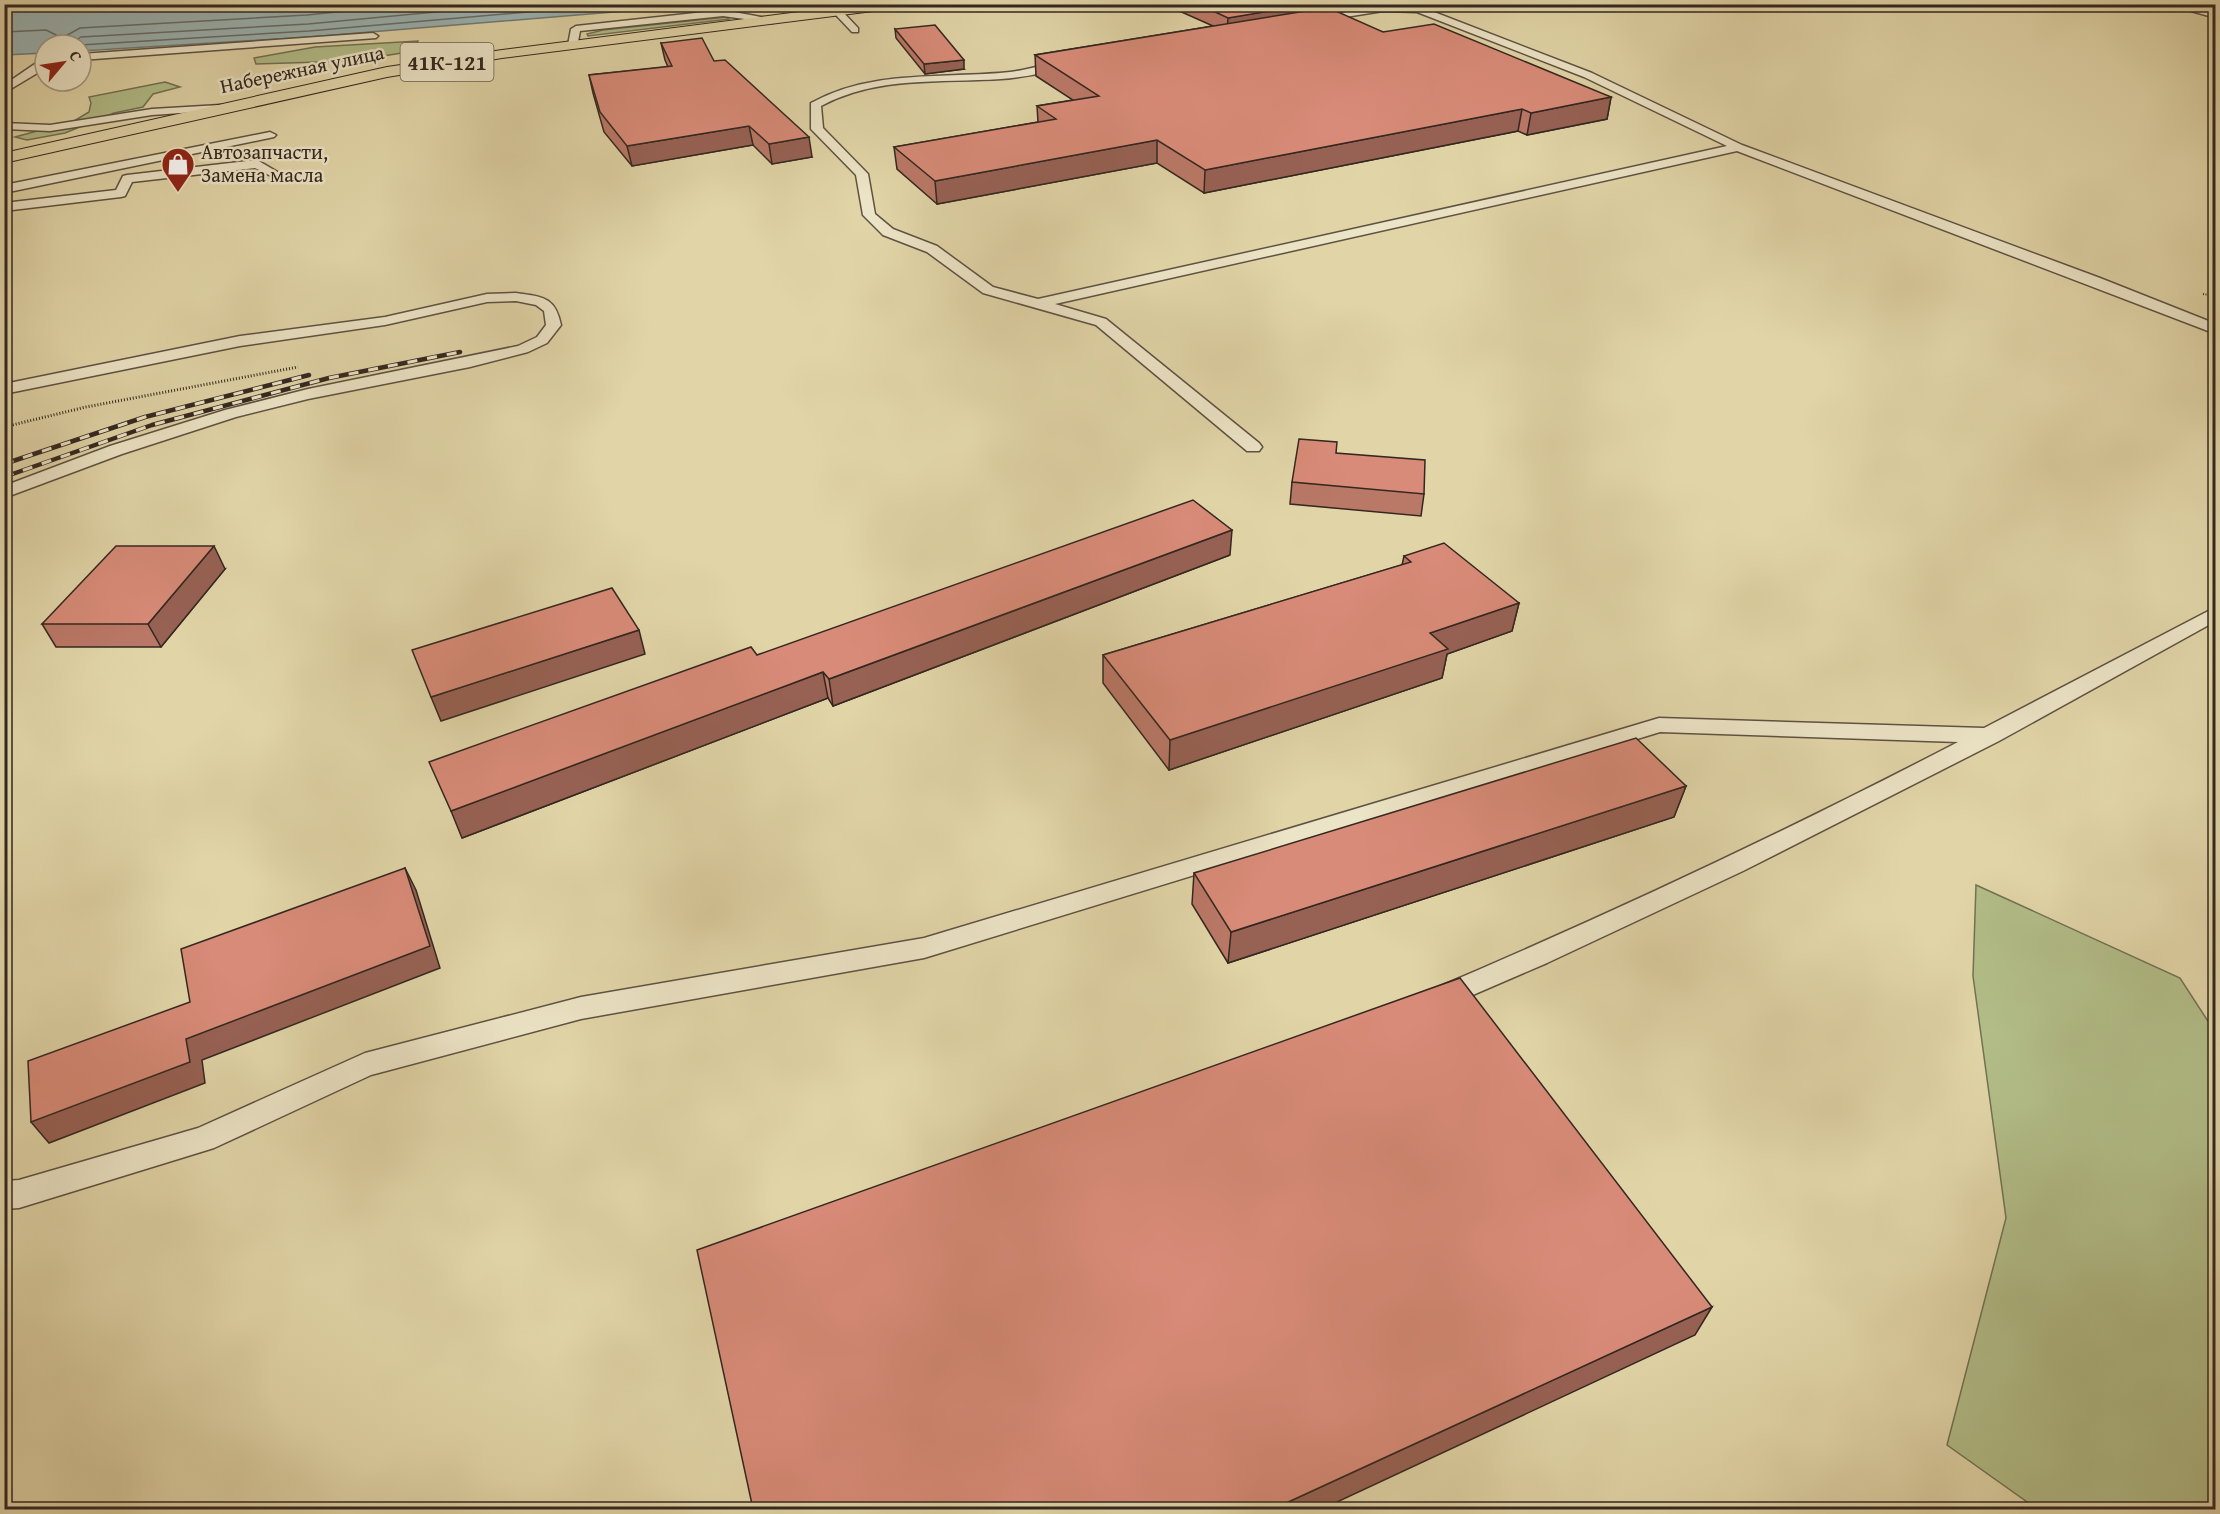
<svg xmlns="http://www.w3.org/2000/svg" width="2220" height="1514" font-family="'Gentium Book Plus',serif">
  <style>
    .green { fill: #b2bd88; stroke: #727254; stroke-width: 1.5 }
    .water { fill: #9bb5b5; stroke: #717c79; stroke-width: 1.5 }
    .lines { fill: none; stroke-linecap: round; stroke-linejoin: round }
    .shore { stroke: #676e6a; stroke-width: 1.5 }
    .service-casing { stroke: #5e5242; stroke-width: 3 }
    .primary-casing { stroke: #332720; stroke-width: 2 }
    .path-far2 { stroke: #332720; stroke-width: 1.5; stroke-dasharray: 1 1.5; stroke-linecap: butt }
    .path-far1 { stroke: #332720; stroke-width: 2; stroke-dasharray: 1 1.5; stroke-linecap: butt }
    .path { stroke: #332720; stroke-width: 3; stroke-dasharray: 1 2; stroke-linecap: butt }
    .service { fill: #ece4c6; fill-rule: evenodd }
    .primary { fill: #e1d5a8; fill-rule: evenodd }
    .rail-casing { stroke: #332720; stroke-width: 4.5 }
    .rail { stroke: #ece4c6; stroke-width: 3; stroke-dasharray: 10; stroke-linecap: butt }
    .wall { fill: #ba7867; stroke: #332720; stroke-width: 1.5 }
    .shaded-wall { fill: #976154; stroke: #332720; stroke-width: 1.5 }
    .building { fill: #d88b78; stroke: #332720; stroke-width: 1.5 }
    .labels { text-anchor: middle; stroke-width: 5; stroke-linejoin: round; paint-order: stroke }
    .far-street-label { font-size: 20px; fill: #332720; stroke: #ece4c6 }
    .far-poi-label { font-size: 20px; fill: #332720; stroke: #ece4c6; text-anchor: start }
    .shield { fill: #ece4c6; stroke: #6a6052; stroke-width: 1.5 }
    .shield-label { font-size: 22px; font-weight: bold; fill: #332720 }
  </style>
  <rect width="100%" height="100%" fill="#e1d5a8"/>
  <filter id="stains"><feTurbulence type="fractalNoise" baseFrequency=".00333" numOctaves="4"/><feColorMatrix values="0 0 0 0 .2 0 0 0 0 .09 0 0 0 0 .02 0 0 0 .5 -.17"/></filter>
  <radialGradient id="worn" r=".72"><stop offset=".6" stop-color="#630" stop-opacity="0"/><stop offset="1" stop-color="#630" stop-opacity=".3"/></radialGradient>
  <g class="green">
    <path d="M726 17 729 19 588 36 587 34 603 30Z"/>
    <path d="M418 41 414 51 352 61 256 64 254 58 315 47Z"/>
    <path d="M165 82 180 87 153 94 143 107 114 113 65 133 27 140 15 137 74 121 89 112 91 103 89 97Z"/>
    <path d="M1976 885 2180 978 2215 1032V1509H2037L1947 1445 2006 1218 1973 976Z"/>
  </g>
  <path class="water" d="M5 4H698V5L309 37 81 51V45H45V53L5 55Z"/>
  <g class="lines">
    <g class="shore">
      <path d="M4 32 46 30 62 38 80 28 307 15 414 4"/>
      <path d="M69 45 81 37 308 24 521 4"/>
      <path d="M80 45 309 31 620 4"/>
    </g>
    <defs>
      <g id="service">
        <path d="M2154 4 2145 8 2140 5 2141 4Z"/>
        <path d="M2166 4H2184L2216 12V18Z"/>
        <path d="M1383 5 1421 7 1592 73 1742 145 2100 278 2216 324V334L1737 151 1055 304 1106 319 1259 443 1262 447 1259 451H1247L1096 325 983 293 927 252 883 235 863 215 856 175 811 129V103C873 69 942 79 1010 72 1028 70 1051 61 1069 64V68L1065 69C1044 72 1023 78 1001 79 940 83 876 76 821 106L823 128 868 174 875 214 893 229 937 246 993 287 1038 299 1727 146 1584 77 1417 12 1383 11 1314 22 1309 19Z"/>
        <path d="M723 10 778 20 773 23 723 16 580 31 577 47 568 45 571 29 576 26Z"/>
        <path d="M835 10H841L858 28V32H852L835 14Z"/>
        <path d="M373 33 378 36 376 38 81 60V54Z"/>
        <path d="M45 57 44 69 4 93V85Z"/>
        <path d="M220 105 224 106V110L152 115 50 131 4 129V123L50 125 152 109Z"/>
        <path d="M270 132 276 135 274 137 4 193V185Z"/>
        <path d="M257 160 281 174 275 178 255 168 132 182 125 196 121 197 4 211V203L116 190 123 176 127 175Z"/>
        <path d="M516 293C542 297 555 296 561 325L547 343 528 352 470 367 308 399 236 417 122 454 4 498V486L110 446 225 410 308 389 518 346 537 337 546 325 544 311 536 305 516 301 487 302 385 325 240 346 4 394V384L240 336 385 317 487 294Z"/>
        <path d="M2216 607V621L1999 741 1743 871 1547 963 1438 1010 1429 1007 1425 999 1429 991C1608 915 1785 832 1958 742L1660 732 924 958 581 1019 371 1075 214 1148 19 1208 4 1209V1181L19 1180 198 1128 365 1053 581 997 924 938 1659 718 1984 728Z"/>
      </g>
      <path id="primary" d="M861 4H903L897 8 502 58 387 77 4 163V153L387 67 502 50Z"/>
    </defs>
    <use href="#service" class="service-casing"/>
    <use href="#primary" class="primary-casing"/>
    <path class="path-far2" d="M2097 4 2120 5"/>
    <path class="path-far1" d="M2203 294 2216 296"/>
    <path class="path" d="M4 427 86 407 298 367"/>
    <use href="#service" class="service"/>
    <use href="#primary" class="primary"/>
    <defs>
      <g id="rail">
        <path d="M4 464 145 417 309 375"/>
        <path d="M4 477 152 425 329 378 460 352"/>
      </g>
    </defs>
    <use href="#rail" class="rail-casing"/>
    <use href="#rail" class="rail"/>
  </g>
  <g class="wall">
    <path d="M1168 4H1306L1305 11 1383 32 1611 97 1607 119 1527 135 1518 131 1204 193 1157 163 937 204 897 169 894 147 1038 122 1037 106 1073 100 1036 76 1035 55 1213 26 1168 6Z"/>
    <path d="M895 29 964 69 925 74 896 38Z"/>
    <path d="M661 43 714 61 812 157 772 164 753 145 632 166 604 132 593 93 589 75 668 67 665 60Z"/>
    <path d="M1336 453 1424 494 1421 516 1290 504 1292 482Z"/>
    <path d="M1230 555 833 706 828 698 462 838 757 655Z"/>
    <path d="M1404 556 1519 603 1512 631 1447 654 1442 678 1169 770 1103 683V655L1402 565Z"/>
    <path d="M225 569 161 647H56L42 624Z"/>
    <path d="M1686 786 1674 817 1228 963 1192 904 1194 873Z"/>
  </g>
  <g class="shaded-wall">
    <path d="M1306 4 1305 18 1227 33 1228 18Z"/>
    <path d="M964 60V69L925 74 924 64Z"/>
    <path d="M1611 97 1607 119 1527 135 1531 113Z"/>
    <path d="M1522 109 1518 131 1204 193 1205 170Z"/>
    <path d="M749 126 753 145 632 166 627 146Z"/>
    <path d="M809 137 812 157 772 164 769 144Z"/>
    <path d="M1157 140V163L937 204 935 181Z"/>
    <path d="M1232 530 1230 555 833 706 829 679Z"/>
    <path d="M214 546 225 569 161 647 148 624Z"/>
    <path d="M1519 603 1512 631 1447 654 1442 678 1169 770 1170 740 1430 633Z"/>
    <path d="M639 630 645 654 441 721 431 697Z"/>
    <path d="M823 672 828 698 462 838 451 811Z"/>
    <path d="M1686 786 1674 817 1228 963 1231 932Z"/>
    <path d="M405 868 416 890 440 968 202 1060 205 1083 49 1143 31 1122 186 1039Z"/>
    <path d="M1712 1307 1695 1335 1322 1509H1273Z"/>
  </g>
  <g class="building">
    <path d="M1198 4H1304L1301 6 1228 18Z"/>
    <path d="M1317 4H1320L1383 32 1434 24 1611 97 1531 113 1522 109 1205 170 1157 140 935 181 894 147 1056 119 1037 106 1099 96 1035 55 1306 11Z"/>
    <path d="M935 25 964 60 924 64 895 29Z"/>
    <path d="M702 38 714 61 725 60 809 137 769 144 749 126 627 146 600 112 589 75 672 66 661 43Z"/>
    <path d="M1299 439 1337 442 1336 453 1425 460 1424 494 1292 482Z"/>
    <path d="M1193 500 1232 530 829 679 823 672 451 811 429 762 751 647 757 655Z"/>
    <path d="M1444 543 1519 603 1430 633 1448 649 1170 740 1103 655 1411 562 1404 556Z"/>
    <path d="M116 546H214L148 624H42Z"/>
    <path d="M612 588 639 630 431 697 412 650Z"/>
    <path d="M1636 738 1686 786 1231 932 1194 873Z"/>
    <path d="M405 868 430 946 186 1039 190 1062 31 1122 28 1061 190 1002 181 949Z"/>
    <path d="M1460 978 1712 1307 1273 1509H753L697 1250Z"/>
  </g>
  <defs>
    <symbol id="shop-pin" viewBox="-11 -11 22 30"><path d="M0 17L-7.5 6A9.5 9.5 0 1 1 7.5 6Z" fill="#8f2418" stroke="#ece4c6"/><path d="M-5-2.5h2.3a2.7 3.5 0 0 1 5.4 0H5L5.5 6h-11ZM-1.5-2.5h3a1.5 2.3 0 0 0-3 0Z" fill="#fff"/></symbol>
  </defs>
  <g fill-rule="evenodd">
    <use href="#shop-pin" x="159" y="145" width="38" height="52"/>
  </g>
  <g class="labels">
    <g class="far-street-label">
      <text transform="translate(302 69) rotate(-12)" y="7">Набережная улица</text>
    </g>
    <g class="far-poi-label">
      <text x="201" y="159">Автозапчасти,<tspan x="201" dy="23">Замена масла</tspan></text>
    </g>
    <rect class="shield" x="400.5" y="43" width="93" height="38" rx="4.5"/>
    <g class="shield-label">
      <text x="447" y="70">41К-121</text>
    </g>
  </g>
  <rect width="2220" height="1514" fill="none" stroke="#e1d5a8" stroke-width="24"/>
  <rect x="6" y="6" width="2208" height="1502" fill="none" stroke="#332720" stroke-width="3"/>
  <rect x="12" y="12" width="2196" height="1490" fill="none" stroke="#332720" stroke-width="1.5"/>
  <g transform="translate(63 63) rotate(61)"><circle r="28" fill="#ece4c6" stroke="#a29884" stroke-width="1.5"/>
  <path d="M0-4.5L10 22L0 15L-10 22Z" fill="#8f2418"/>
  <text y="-9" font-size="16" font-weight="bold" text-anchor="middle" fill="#332720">С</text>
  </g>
  <rect width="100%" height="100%" filter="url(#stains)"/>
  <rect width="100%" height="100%" fill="url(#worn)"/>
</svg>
